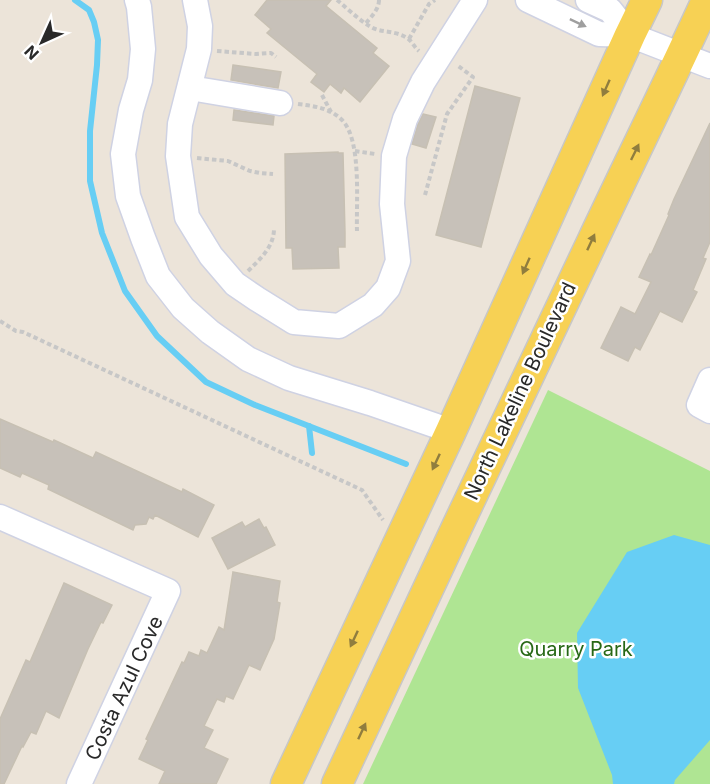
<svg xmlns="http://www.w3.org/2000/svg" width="710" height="784" font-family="Inter,sans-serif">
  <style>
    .green { fill: #afe593 }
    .water { fill: #67cef4 }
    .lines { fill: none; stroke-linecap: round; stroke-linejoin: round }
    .stream { stroke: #67cef4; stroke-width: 6 }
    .building { fill: #c7c1b9; stroke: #c7c0b3; stroke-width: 1.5 }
    .minor-casing { stroke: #cfd2e3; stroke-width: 27 }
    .major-casing { stroke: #c7c7c7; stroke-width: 33 }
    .path { stroke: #c7c7c7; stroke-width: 4; stroke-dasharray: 4.5 3; stroke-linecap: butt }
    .minor { stroke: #fff; stroke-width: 24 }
    .major { stroke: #f7d154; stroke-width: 30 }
    .oneway { fill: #9f9f9f }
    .oneway2 { fill: #907d3e }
    .labels { text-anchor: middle; stroke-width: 5; stroke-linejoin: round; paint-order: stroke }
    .street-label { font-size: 20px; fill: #292929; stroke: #fff }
    .park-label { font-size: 20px; fill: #276816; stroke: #fff }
  </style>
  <rect width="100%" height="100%" fill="#ece4d9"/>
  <path class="green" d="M548 390 710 471V784H363Z"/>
  <path class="water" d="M674 535 710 545V740L675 780 674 784H613L612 775 578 688 577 633 627 552Z"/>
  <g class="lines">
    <g class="stream">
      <path d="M75 0 89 10 94 22 98 40 97 65 90 131V181L102 233 125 291 157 336 206 382 255 405 406 464"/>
      <path d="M309 426 312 453"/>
    </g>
  </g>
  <g class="building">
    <path d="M267 0H331L326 6 377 48 373 53 389 66 360 102 344 88 341 93 330 84 324 92 311 82 317 74 267 33 271 29 255 15Z"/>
    <path d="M233 65 281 72 278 88 231 80Z"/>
    <path d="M475 86 520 98 481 247 436 235Z"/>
    <path d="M234 110 274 116 273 125 233 120Z"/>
    <path d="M423 114 436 117 426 148 412 144 418 124Z"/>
    <path d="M710 123V242L703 258 706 259 693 290 697 292 682 322 660 311 640 350 635 347 628 361 601 348 621 307 635 314 651 282 639 277 650 254 651 255 669 215 668 214 674 199Z"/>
    <path d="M338 152V153H343L345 233V247H338L339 268 293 269 292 248H286L285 154Z"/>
    <path d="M0 419 53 442 54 440 93 458 96 452 182 492 183 489 214 505 198 537 155 515 153 519 149 517 146 524 135 525 133 530 48 489 49 485 22 473 20 477 0 468Z"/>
    <path d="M259 519 264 528 266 527 275 545 228 569 212 538 242 522 245 527Z"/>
    <path d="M233 572 280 581 277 602 280 603 274 639 260 670 249 665 233 699 226 696 224 702 217 699 204 726 213 730 204 748 228 759 216 784H159L165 771 139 759 148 740 146 739 182 662 184 663 189 652 199 656 201 650 207 653 219 627 224 630Z"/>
    <path d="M64 583 112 605 103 623 101 622 88 649 59 718 46 711 36 734 31 732 23 747 22 746 4 784H0V719L26 660 30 662Z"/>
  </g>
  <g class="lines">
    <defs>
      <g id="minor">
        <path d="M137 0 139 7 143 49 140 80 131 110 123 154 128 196 143 238 158 276 183 308 210 332 248 359 289 378 370 403 451 431"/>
        <path d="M195 0 200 26 199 49 180 124 178 156 187 217 211 256 235 284 257 299 294 322 339 326 373 305 388 288 398 261 392 204 394 156 405 119 423 82 475 0"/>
        <path d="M528 0 599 34 630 35 710 66"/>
        <path d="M588 0 610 10 630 35"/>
        <path d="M190 88 280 103"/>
        <path d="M710 380 699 405 710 411"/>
        <path d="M0 517 168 591 79 784"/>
      </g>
      <g id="major">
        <path d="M286 784 451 431 630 35 647 0"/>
        <path d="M337 784C421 603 506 422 592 242 630 161 670 81 707 0"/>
      </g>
    </defs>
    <use href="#minor" class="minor-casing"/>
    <use href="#major" class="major-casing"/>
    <g class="path">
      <path d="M337 0C348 9 359 20 371 27 381 33 395 30 407 38 412 41 414 47 419 51"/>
      <path d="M366 23C372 16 379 9 379 0"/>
      <path d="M409 39 429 4 435 0"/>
      <path d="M217 51 256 54 271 53 276 57"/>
      <path d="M322 95 331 112"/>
      <path d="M298 104C314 106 330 108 342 120 362 140 356 203 357 231"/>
      <path d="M355 151 375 154"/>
      <path d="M197 158 228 161 250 171 260 173 273 174"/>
      <path d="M425 195 447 114 473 77 457 65"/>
      <path d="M248 271C260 259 273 248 274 230"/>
      <path d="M0 321 16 331 23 332 362 490 383 520"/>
    </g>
    <use href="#minor" class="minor"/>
    <use href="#major" class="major"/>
  </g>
  <defs><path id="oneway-solid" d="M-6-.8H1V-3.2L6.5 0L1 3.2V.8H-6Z" transform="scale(1.5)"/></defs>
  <use class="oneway" href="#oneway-solid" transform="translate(578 23) rotate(25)"/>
  <g class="oneway2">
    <use href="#oneway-solid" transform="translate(606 88) rotate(114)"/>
    <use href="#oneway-solid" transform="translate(635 152) rotate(-64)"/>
    <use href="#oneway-solid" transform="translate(591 242) rotate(-65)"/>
    <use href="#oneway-solid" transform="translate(526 266) rotate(114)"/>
    <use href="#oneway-solid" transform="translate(436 462) rotate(115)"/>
    <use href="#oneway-solid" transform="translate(354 639) rotate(115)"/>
    <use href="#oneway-solid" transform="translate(362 731) rotate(-65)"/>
  </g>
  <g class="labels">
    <g class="street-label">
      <text transform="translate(520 391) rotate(-65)" y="7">North Lakeline Boulevard</text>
      <text transform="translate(124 688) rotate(-65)" y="7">Costa Azul Cove</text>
    </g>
    <g class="park-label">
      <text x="576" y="656">Quarry Park</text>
    </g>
  </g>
  <g transform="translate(42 42) rotate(225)" stroke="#ffffff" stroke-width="4.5" paint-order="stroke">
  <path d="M0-4.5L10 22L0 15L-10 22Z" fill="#292929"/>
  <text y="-9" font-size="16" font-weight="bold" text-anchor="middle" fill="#292929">N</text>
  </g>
</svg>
